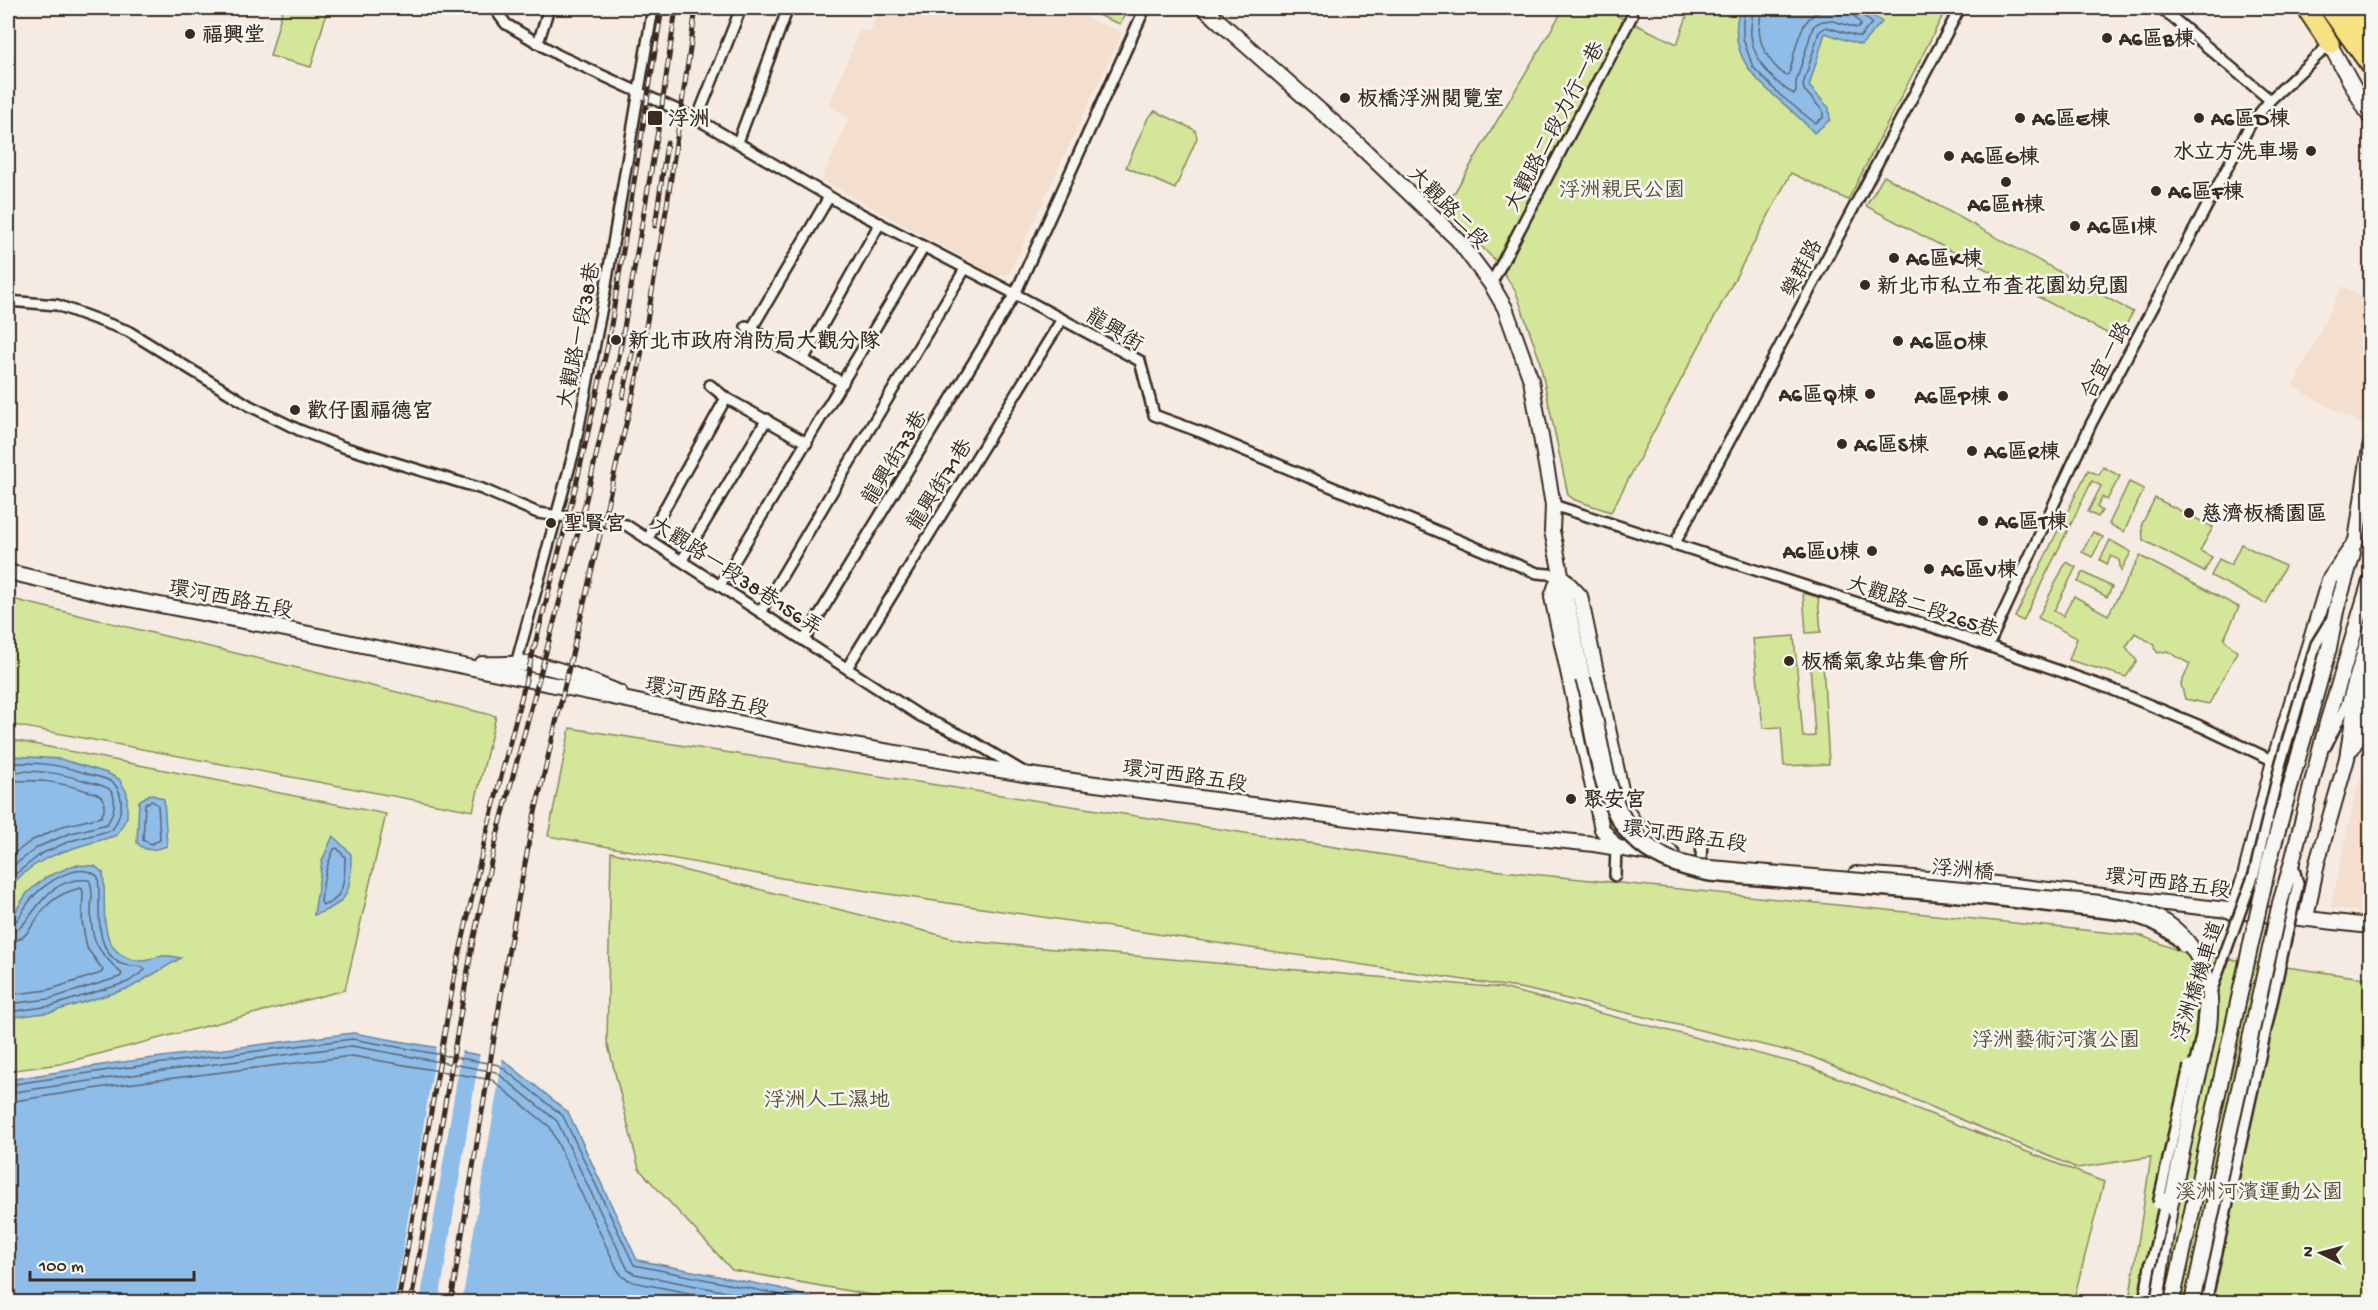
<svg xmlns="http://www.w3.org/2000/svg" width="2378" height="1310" font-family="'Gochi Hand','LXGW WenKai TC',sans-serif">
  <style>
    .built { fill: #f4dece }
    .green { fill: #d3e69a; stroke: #87885c; stroke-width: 1.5 }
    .water { fill: #8ebde9; stroke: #6d8298; stroke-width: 1.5 }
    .pier { fill: #f5ebe2 }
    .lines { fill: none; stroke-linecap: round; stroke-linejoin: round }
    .shore { stroke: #5c656f; stroke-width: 1.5 }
    .street-casing { stroke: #3b2a1e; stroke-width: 14 }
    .secondary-casing { stroke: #3b2a1e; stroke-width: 18 }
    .highway-casing { stroke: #3b2a1e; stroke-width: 22 }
    .street { stroke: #f6f6f2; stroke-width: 9 }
    .secondary { stroke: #f6f6f2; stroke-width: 14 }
    .highway { stroke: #f6e281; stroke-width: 18 }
    .rail-casing { stroke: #3b2a1e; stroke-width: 5 }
    .rail { stroke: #f6f6f2; stroke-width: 3; stroke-dasharray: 9; stroke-linecap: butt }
    .street-bridge-casing { stroke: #3b2a1e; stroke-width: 14; stroke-linecap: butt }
    .secondary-bridge-casing { stroke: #3b2a1e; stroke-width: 18; stroke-linecap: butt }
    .street-bridge { stroke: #f6f6f2; stroke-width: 9 }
    .secondary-bridge { stroke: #f6f6f2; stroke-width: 14 }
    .poi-dot { fill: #3b2a1e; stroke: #f6f6f2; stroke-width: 2 }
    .labels { text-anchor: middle; stroke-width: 5; stroke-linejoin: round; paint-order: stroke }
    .poi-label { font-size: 21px; font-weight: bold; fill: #3b2a1e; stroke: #f6f6f2; text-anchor: start }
    .street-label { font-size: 21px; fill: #3b2a1e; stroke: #f6f6f2 }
    .park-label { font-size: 21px; fill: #595037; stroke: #f6f6f2 }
  </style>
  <rect width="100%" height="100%" fill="#f5ebe2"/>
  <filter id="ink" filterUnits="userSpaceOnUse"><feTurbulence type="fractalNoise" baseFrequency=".0167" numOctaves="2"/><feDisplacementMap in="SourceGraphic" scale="12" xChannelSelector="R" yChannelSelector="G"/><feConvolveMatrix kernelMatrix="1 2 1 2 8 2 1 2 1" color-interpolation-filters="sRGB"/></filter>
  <g filter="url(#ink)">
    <g class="built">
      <path d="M880 8H1044L1085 17 1122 33 1009 274 997 276 822 180 849 117 828 106 860 30 870 32Z"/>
      <path d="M2342 286 2370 301V397L2361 424 2293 387Z"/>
      <path d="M2370 750V914L2331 907 2355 797Z"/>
    </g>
    <g class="green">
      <path d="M283 8H328L311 67 270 56Z"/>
      <path d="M1080 8H1128L1120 24Z"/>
      <path d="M1564 8H1601L1677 44 1690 8H1923L1942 17 1848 200 1791 173 1611 512 1575 500 1568 495 1539 358 1516 292 1496 261 1444 210Z"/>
      <path d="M1155 111 1195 130 1197 138 1175 189 1126 167 1148 118Z"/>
      <path d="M1884 176 2133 312 2118 339 1866 206Z"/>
      <path d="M2103 467 2120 476 2107 500 2102 497 2097 507 2102 511 2098 517 2088 512 2101 486 2092 481 2023 621 2015 617 2088 470 2099 475Z"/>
      <path d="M2129 482 2144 489 2124 532 2109 524Z"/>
      <path d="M2155 498 2213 527 2200 551 2212 557 2204 572 2143 540 2142 524Z"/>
      <path d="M2093 532 2103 537 2092 557 2082 552Z"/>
      <path d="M2110 540 2131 552 2121 571 2119 560 2111 556 2107 564 2100 560Z"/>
      <path d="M2241 544 2285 566 2266 604 2211 576 2219 559 2231 565Z"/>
      <path d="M2140 556 2239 607 2224 639 2237 652 2209 704 2185 699 2181 684 2190 664 2167 651 2158 653 2154 648 2155 645 2135 633 2126 647 2137 661 2126 677 2069 660 2077 638 2038 618 2066 562 2076 567 2054 611 2063 616 2074 596 2108 615Z"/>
      <path d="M2083 572 2112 587 2107 597 2078 582Z"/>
      <path d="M1803 593 1818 597 1821 632 1806 633Z"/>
      <path d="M8 598 496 716 473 811 8 724Z"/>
      <path d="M1794 636 1803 737 1815 736 1810 664 1823 663 1829 764 1784 766 1781 727 1763 728 1753 639Z"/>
      <path d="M570 728 1463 867 2142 936 2182 952 2370 979V1302H2129L2151 1157 2077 1168 1810 1056 1525 989 781 878 548 836Z"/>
      <path d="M8 739 386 814 345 990 60 1064 8 1071Z"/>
      <path d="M611 852 964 941 1502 988 1810 1067 2104 1182 2073 1302H910L732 1270 639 1169 607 1041Z"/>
    </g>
    <g class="water">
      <path d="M1740 8H1862L1882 22 1861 45 1825 33 1809 86 1829 108 1830 120 1814 133C1781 94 1721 71 1740 8Z"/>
      <path d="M13 756 60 759 107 773 119 779 127 793V817L117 835C78 848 32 854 8 891V760Z"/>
      <path d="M150 794 164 799 167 846C154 850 147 853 137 843L139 801Z"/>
      <path d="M333 836 351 854C351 891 350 903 314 915L322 861Z"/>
      <path d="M75 865 95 866 103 873C108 906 93 955 140 961 148 962 154 957 162 956 168 955 175 957 181 958L130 988 52 1012 8 1018V923L27 893 46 877Z"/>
      <path d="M353 1033 502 1059 568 1112 637 1260 779 1288 823 1302H8V1080L115 1063Z"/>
    </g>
    <g class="pier">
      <path d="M437 1045 462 1049 420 1302H394Z"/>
      <path d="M480 1052 503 1056 462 1302H439Z"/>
    </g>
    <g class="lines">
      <g class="shore">
        <path d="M1746 8 1743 20V39L1753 67 1780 95 1815 123 1823 118V111L1804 90 1803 85 1819 32 1826 27 1860 37 1872 23 1861 14 1860 8"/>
        <path d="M1753 8C1753 17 1750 25 1751 35 1753 59 1773 83 1794 94L1796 92V82L1813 27C1826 13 1843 26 1858 28L1861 24 1854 16 1852 8"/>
        <path d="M1762 8C1762 13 1760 17 1760 22 1756 43 1770 64 1786 76L1789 74C1795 55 1798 16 1822 11 1828 10 1835 13 1841 14L1843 8"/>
        <path d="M8 764C38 761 61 765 91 775 99 777 111 779 116 786 126 800 120 818 112 830L70 841 41 854 8 880"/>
        <path d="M8 772C37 770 57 772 86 781 93 783 103 785 109 789 119 798 113 815 107 824L68 834 38 847 8 870"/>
        <path d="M8 781C39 780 52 780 84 790 91 792 100 793 104 800V811L101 817 63 826 31 841 8 858"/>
        <path d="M152 801 158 805 160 840 151 844 143 840 145 804Z"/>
        <path d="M337 848 345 857C345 875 345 901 323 905L321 902C322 884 326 866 334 849Z"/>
        <path d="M8 925C19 924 24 906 32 898 44 883 81 859 98 877 102 905 91 945 119 963 125 966 136 966 143 967L145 970 128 982 51 1006 8 1012"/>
        <path d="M8 933C32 932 39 875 89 880 93 888 92 898 91 908 90 944 99 951 122 974L120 977 49 999 8 1004"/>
        <path d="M8 942C29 941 32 922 44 909 53 898 67 891 81 888L83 891 82 921 87 948 103 970 101 973 48 990 8 995"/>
        <path d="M8 1085 116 1069 352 1039 499 1065 563 1116 634 1265 777 1294 804 1302"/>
        <path d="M8 1093 117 1077 352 1046 496 1072 557 1121 628 1270 635 1274 779 1302"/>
        <path d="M8 1102 118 1085 352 1056 492 1080 550 1127 617 1269 623 1277 633 1282 735 1302"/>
      </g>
      <defs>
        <g id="street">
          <path d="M494 8 506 24 558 55 697 119 842 204 1015 294 1140 361 1154 415 1203 433 1537 573 1560 575"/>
          <path d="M2161 8 2270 100"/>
          <path d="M538 43 549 8"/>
          <path d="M697 119 741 8"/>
          <path d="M738 142 788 8"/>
          <path d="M1491 284 1632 16"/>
          <path d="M8 301 57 305 128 331 250 406 299 430 343 447 482 489 538 513 626 525 920 716 967 738 1022 771"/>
          <path d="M746 326 843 383"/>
          <path d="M752 328 829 197"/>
          <path d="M803 360 880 223"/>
          <path d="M710 385 726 398 807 443"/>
          <path d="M1553 505 1948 632 2111 689 2200 726 2274 761"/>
          <path d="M647 540 726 398"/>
          <path d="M1674 545 1960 8"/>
          <path d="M682 560 767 419"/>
          <path d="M720 585 924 247"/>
          <path d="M761 611 965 269"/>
          <path d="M804 640 1015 294 1145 8"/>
          <path d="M1988 646 2091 424 2250 125 2270 100 2330 44"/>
          <path d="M516 664 574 451 583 406 605 291 653 8"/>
          <path d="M847 668 1062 319"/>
          <path d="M2326 746 2346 705 2370 625"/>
          <path d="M1701 860 1702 841"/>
          <path d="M1615 876 1616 847"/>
        </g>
        <g id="secondary">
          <path d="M1204 8 1360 146 1458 240 1491 284 1505 308 1531 380 1553 505 1552 531 1583 679"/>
          <path d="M2325 36 2370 117"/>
          <path d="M8 572 108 595 280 628 835 743 1036 776 1371 821 1594 844 1655 854"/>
          <path d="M1560 575 1580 596 1625 809 1635 824 1672 854"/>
          <path d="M1559 577 1552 597 1602 829 1616 847"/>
          <path d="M2336 611 2353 553"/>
          <path d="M482 664C498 665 514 663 529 664 562 668 590 681 620 693"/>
          <path d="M2352 748 2360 732 2370 698"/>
          <path d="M2292 862 2327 723 2370 581"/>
          <path d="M1856 874 1987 883 2370 926"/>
          <path d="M2232 912 2244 880 2274 761 2329 580 2356 541 2370 447"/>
          <path d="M2306 918 2317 863 2347 758 2356 700 2370 655"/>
          <path d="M2156 1302 2170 1207"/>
        </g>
        <g id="highway">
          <path d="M2306 8 2330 44"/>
          <path d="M2329 8 2370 65"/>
          <path d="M2349 8 2370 39"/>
        </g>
      </defs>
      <use href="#street" class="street-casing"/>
      <use href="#secondary" class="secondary-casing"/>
      <use href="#highway" class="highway-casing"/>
      <use href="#street" class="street"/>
      <use href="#secondary" class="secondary"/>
      <use href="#highway" class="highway"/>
      <defs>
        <g id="rail">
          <path d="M655 226 667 143"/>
          <path d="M623 397 634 344"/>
          <path d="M398 1302 454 979 485 839 576 485 608 344 662 8"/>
          <path d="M411 1302 473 941 497 836 581 521 619 357 660 119 676 8"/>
          <path d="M451 1302 507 959 533 821 638 373 667 205 696 8"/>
        </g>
      </defs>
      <use href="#rail" class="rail-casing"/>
      <use href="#rail" class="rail"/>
      <defs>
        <g id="street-bridge">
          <path d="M1585 699C1586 719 1591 738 1595 758 1609 829 1637 863 1710 876L1983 899 2124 915C2146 920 2168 928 2183 947"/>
          <path d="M2211 992 2254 874 2281 762 2316 644 2332 618"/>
          <path d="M2192 1076 2201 1036 2204 1004"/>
          <path d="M2158 1204 2189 1066"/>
          <path d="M2151 1265 2166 1198"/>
          <path d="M2144 1302 2151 1260"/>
          <path d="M2206 1302 2298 884 2293 865"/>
        </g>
        <g id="secondary-bridge">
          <path d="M1583 679C1586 690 1591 702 1594 714 1608 773 1608 831 1672 860 1681 863 1690 865 1699 867 1810 877 1922 885 2033 897 2072 901 2123 901 2158 918 2181 929 2198 952 2206 976 2218 1014 2202 1058 2194 1096 2186 1133 2178 1170 2170 1207"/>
          <path d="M2172 1302 2269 862 2329 648 2336 611"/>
          <path d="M2192 1302 2280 903 2292 862"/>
        </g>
      </defs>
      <use href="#street-bridge" class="street-bridge-casing"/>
      <use href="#secondary-bridge" class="secondary-bridge-casing"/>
      <use href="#street-bridge" class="street-bridge"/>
      <use href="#secondary-bridge" class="secondary-bridge"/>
    </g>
  </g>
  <g class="poi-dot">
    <circle cx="190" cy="34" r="6"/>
    <circle cx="2107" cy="38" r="6"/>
    <circle cx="1345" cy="98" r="6"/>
    <rect x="647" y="110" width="16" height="16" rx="3"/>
    <circle cx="2020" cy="118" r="6"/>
    <circle cx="2199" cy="118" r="6"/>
    <circle cx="2311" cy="151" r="6"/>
    <circle cx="1949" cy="156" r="6"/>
    <circle cx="2006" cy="182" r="6"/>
    <circle cx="2156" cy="191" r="6"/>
    <circle cx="2075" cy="226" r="6"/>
    <circle cx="1894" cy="258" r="6"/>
    <circle cx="1865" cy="285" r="6"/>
    <circle cx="616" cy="340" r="6"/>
    <circle cx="1898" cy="341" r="6"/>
    <circle cx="1870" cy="394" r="6"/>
    <circle cx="2003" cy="396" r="6"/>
    <circle cx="295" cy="410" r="6"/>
    <circle cx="1842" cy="444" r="6"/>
    <circle cx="1972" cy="451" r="6"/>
    <circle cx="2189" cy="513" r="6"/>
    <circle cx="1983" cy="521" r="6"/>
    <circle cx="551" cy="523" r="6"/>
    <circle cx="1872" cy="551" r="6"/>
    <circle cx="1929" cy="569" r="6"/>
    <circle cx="1789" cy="661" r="6"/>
    <circle cx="1571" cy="799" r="6"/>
  </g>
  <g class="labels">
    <g class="poi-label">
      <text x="202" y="41">福興堂</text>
      <text x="2119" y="45">A6區B棟</text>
      <text x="1357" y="105">板橋浮洲閱覽室</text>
      <text x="668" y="125">浮洲</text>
      <text x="2032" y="125">A6區E棟</text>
      <text x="2211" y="125">A6區D棟</text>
      <text x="2299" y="158" text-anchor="end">水立方洗車場</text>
      <text x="1961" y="163">A6區G棟</text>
      <text x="2168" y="198">A6區F棟</text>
      <text x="2006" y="211" text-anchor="middle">A6區H棟</text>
      <text x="2087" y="233">A6區I棟</text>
      <text x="1906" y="265">A6區K棟</text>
      <text x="1877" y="292">新北市私立布查花園幼兒園</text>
      <text x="628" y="347">新北市政府消防局大觀分隊</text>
      <text x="1910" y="348">A6區O棟</text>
      <text x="1858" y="401" text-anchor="end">A6區Q棟</text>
      <text x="1991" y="403" text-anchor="end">A6區P棟</text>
      <text x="307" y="417">歡仔園福德宮</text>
      <text x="1854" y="451">A6區S棟</text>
      <text x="1984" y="458">A6區R棟</text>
      <text x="2201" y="520">慈濟板橋園區</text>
      <text x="1995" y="528">A6區T棟</text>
      <text x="563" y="530">聖賢宮</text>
      <text x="1860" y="558" text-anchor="end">A6區U棟</text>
      <text x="1941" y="576">A6區V棟</text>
      <text x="1801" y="668">板橋氣象站集會所</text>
      <text x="1583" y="806">聚安宮</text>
    </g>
    <g class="street-label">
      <text transform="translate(1554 126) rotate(-62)" y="7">大觀路二段力行一巷</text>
      <text transform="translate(1449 207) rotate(46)" y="7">大觀路二段</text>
      <text transform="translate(1801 268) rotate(-62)" y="7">樂群路</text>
      <text transform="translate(1115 329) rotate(31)" y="7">龍興街</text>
      <text transform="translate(578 335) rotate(-79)" y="7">大觀路一段38巷</text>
      <text transform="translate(2105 360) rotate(-62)" y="7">合宜一路</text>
      <text transform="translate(894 457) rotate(-59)" y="7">龍興街73巷</text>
      <text transform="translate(939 484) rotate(-58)" y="7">龍興街71巷</text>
      <text transform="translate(737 575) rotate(33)" y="7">大觀路一段38巷156弄</text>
      <text transform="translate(231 598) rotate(11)" y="7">環河西路五段</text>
      <text transform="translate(1923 606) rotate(18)" y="7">大觀路二段265巷</text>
      <text transform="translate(707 696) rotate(12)" y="7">環河西路五段</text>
      <text transform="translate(1185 775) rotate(8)" y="7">環河西路五段</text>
      <text transform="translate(1685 835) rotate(8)" y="7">環河西路五段</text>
      <text transform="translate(1963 869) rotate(5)" y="7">浮洲橋</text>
      <text transform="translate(2168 882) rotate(7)" y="7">環河西路五段</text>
      <text transform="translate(2197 981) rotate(-72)" y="7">浮洲橋機車道</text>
    </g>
    <g class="park-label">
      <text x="1622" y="196">浮洲親民公園</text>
      <text x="2056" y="1046">浮洲藝術河濱公園</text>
      <text x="827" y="1106">浮洲人工濕地</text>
      <text x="2259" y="1198">溪洲河濱運動公園</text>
    </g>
  </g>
  <rect width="2378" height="1310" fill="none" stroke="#f6f6f2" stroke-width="30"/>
  <rect x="15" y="15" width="2348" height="1280" fill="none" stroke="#3b2a1e" stroke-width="2" filter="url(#ink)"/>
  <g transform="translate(2321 1253) rotate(276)" stroke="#f6f6f2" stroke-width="4.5" paint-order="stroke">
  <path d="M0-4.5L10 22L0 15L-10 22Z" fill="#3b2a1e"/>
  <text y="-9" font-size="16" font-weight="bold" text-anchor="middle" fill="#3b2a1e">N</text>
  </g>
  <path d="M30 1271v9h164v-9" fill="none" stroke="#3b2a1e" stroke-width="3"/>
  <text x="39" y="1271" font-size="18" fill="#3b2a1e" stroke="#f6f6f2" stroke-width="4.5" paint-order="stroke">100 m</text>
</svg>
